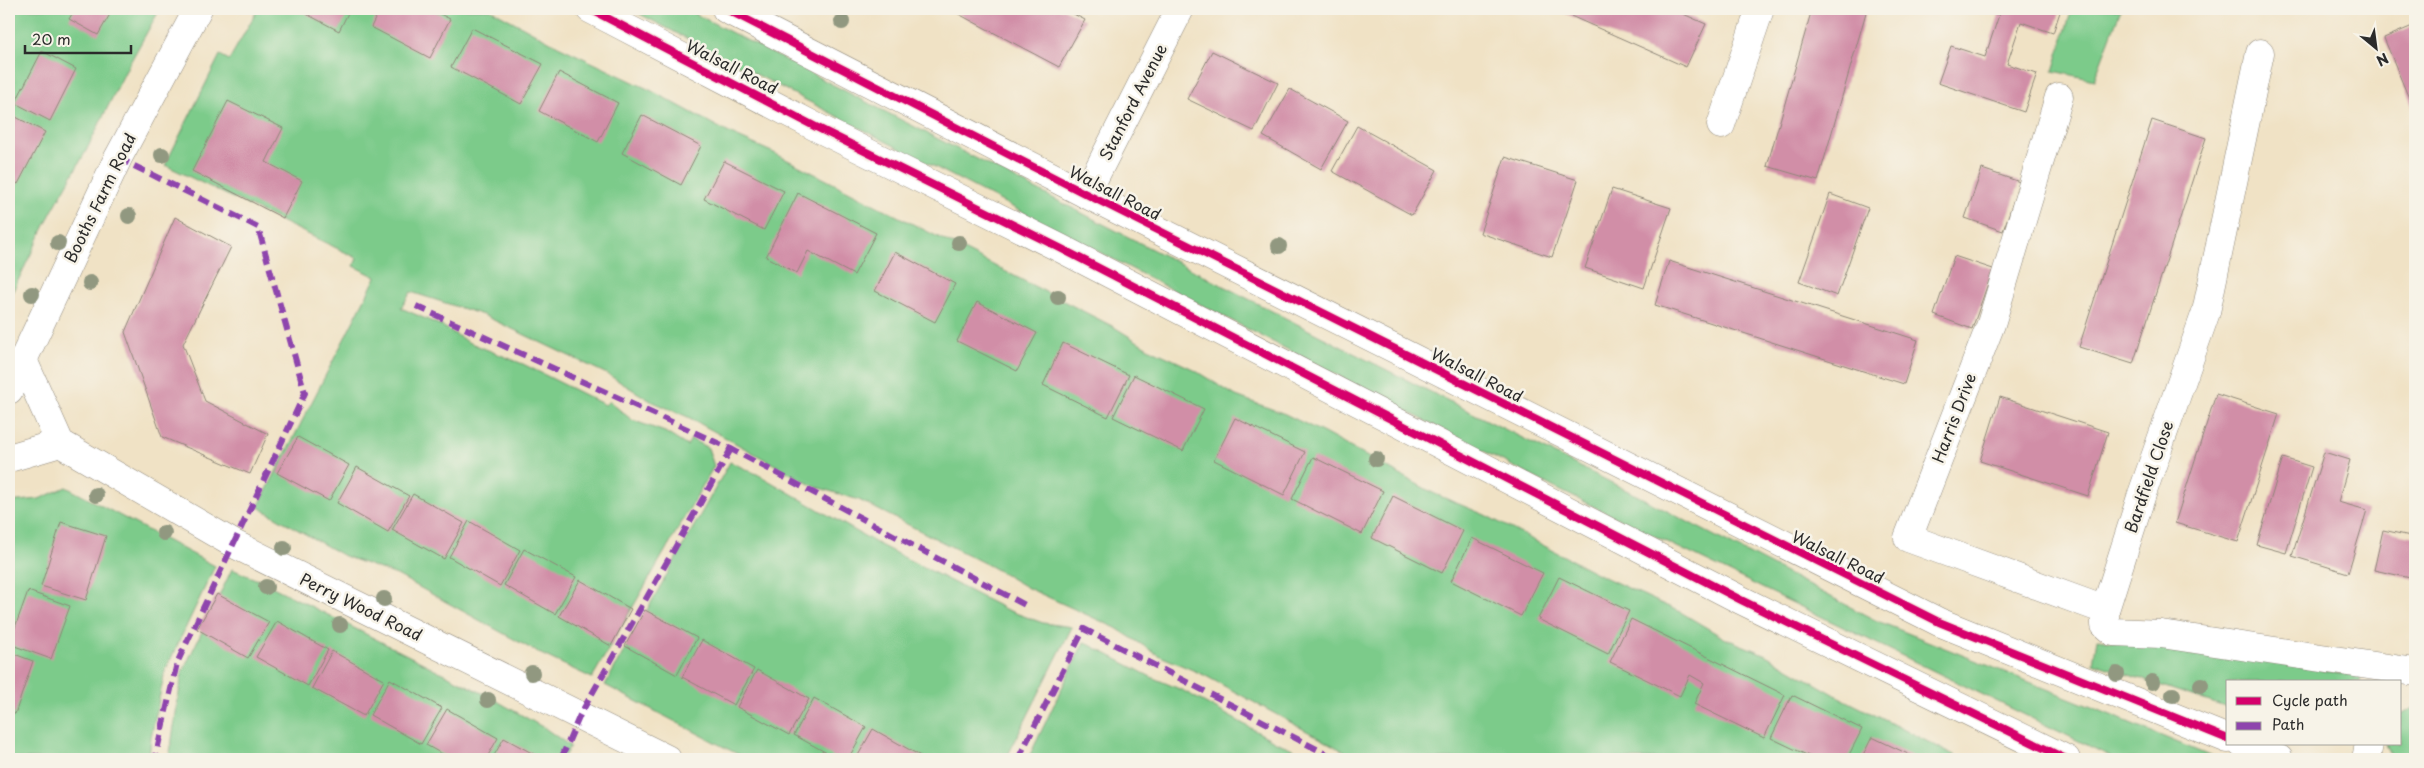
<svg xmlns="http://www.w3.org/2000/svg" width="2424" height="768" font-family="'Playpen Sans',sans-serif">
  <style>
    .green { fill: #7ccb8a; stroke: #547b5a }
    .building { fill: #d18ea7 }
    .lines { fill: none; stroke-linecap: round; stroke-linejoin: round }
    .minor-casing { stroke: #8e8678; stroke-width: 29 }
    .highway-casing { stroke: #8e8678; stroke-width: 29 }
    .minor { stroke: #fff; stroke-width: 28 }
    .highway { stroke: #fff; stroke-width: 28 }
    .quiet { stroke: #8e44ad; stroke-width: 6; stroke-dasharray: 12 6; stroke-linecap: butt }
    .cycleway-casing { stroke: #f7f3e8; stroke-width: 11 }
    .cycleway { stroke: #d6006c; stroke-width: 8 }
    .tree { fill: #919880 }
    .labels { text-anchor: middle; stroke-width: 5; stroke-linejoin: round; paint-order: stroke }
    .street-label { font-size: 16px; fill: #2b2b2b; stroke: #f7f3e8 }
  </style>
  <rect width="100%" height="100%" fill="#f7f3e8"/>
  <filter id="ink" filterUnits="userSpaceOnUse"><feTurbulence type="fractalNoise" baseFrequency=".02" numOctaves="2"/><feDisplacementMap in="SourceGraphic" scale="10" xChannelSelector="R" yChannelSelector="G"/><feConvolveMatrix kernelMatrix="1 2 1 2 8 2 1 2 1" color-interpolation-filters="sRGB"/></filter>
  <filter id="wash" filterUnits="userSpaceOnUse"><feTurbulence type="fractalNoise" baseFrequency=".0096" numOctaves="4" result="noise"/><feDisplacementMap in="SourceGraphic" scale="20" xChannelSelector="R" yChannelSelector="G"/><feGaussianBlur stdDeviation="1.12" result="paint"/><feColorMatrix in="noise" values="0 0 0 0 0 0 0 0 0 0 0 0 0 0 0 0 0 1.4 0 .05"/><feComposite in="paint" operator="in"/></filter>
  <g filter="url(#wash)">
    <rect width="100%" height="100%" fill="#f0e2c5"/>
    <g class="green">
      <path d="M9 9H160L127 68 86 151 51 213 9 299Z"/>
      <path d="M258 9H490L558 46 650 90 731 134 774 153 1114 327 1148 348 1191 368 1236 396 1285 414 1324 433 1435 494 1485 515 1602 576 1682 613 1724 638 1764 654 1839 697 1962 759H1358L1204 675 1158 655 1116 628 1028 588 990 566 859 500 813 486 688 417 651 401 607 374 483 315 411 292 401 308 442 326 468 342 523 364 605 405 609 401 632 420 665 432 687 446 691 439 708 448 714 466 592 678 539 653 397 575 344 556 258 507 376 277 354 266 357 258 165 165 220 55 229 60Z"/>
      <path d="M630 9H686L1367 360 1644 499 1875 620 2094 708 2217 759H2116L1553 487Z"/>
      <path d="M2072 9H2121L2094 80 2053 71Z"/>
      <path d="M730 462 759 475 878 544 1007 610 1043 623 1072 627 1006 759H747L605 685Z"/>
      <path d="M66 487 215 566 165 671 151 737 149 759H9V502L39 499Z"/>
      <path d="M232 569 265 583 490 697 546 729 570 746 563 759H169L182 673Z"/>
      <path d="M2097 639 2199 651 2360 676 2361 682H2228V708L2093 663Z"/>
      <path d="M1084 642 1151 677 1182 690 1276 742 1317 759H1028Z"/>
      <path d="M2415 707V759H2392L2386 744H2400V715Z"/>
    </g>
    <g id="blocks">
      <g class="building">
        <path d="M75 9H113L98 35 69 19Z"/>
        <path d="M297 9H350L339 31Z"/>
        <path d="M380 9H430L450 19 430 58 371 27Z"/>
        <path d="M949 9H1064L1085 20 1059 67Z"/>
        <path d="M1555 9H1672L1706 24 1686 67Z"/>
        <path d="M1812 9H1867L1818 181 1767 166Z"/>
        <path d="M1982 9H2061L2053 33 2021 22 2007 64 2037 74 2024 112 1938 83 1951 46 1985 57 1999 15Z"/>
        <path d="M2415 25V107L2413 108 2384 38Z"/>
        <path d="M472 28 543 64 521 104 451 67Z"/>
        <path d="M42 51 76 69 50 121 15 103Z"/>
        <path d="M1212 51 1278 83 1254 131 1187 99Z"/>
        <path d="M559 72 618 103 598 142 539 111Z"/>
        <path d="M1290 89 1348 121 1321 169 1263 136Z"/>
        <path d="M228 101 283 128 266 162 302 181 283 218 192 171Z"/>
        <path d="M10 114 45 132 18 184 9 179Z"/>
        <path d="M642 115 701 146 681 185 622 153Z"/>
        <path d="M2152 120 2206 138 2133 364 2079 347Z"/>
        <path d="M1357 126 1437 170 1412 215 1332 171Z"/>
        <path d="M1505 157 1578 180 1552 257 1480 233Z"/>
        <path d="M724 161 784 191 764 230 704 199Z"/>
        <path d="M1982 169 2020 182 2003 231 1965 218Z"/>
        <path d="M1612 189 1671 208 1644 288 1585 268Z"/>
        <path d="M798 193 876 233 854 275 808 251 797 273 766 257Z"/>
        <path d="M1830 194 1868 208 1837 296 1799 282Z"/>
        <path d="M175 217 231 247 183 344 205 401 268 434 250 474 162 437 125 332Z"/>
        <path d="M895 252 955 284 935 322 875 291Z"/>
        <path d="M1954 256 1993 269 1972 329 1934 315Z"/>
        <path d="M1669 261 1918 340 1904 384 1655 305Z"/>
        <path d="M977 302 1037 333 1017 371 957 341Z"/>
        <path d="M1063 343 1129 375 1108 417 1043 385Z"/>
        <path d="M1134 375 1204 409 1183 451 1113 417Z"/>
        <path d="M2216 394 2279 414 2238 542 2175 523Z"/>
        <path d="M2000 397 2108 432 2088 496 1980 461Z"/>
        <path d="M1235 418 1305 452 1284 495 1214 460Z"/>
        <path d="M298 437 349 465 329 501 277 473Z"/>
        <path d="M2324 452 2350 460 2338 502 2367 510 2348 573 2292 556Z"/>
        <path d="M1313 457 1383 491 1362 534 1292 499Z"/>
        <path d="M2283 458 2312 467 2286 553 2257 545Z"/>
        <path d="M357 467 409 496 388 532 337 503Z"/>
        <path d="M413 494 464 523 444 559 392 530Z"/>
        <path d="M1393 496 1463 531 1442 573 1372 538Z"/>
        <path d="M469 521 520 550 500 586 449 557Z"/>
        <path d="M61 522 106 536 86 600 41 586Z"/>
        <path d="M2383 530 2415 537V579L2374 570Z"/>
        <path d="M1472 538 1543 573 1521 616 1451 581Z"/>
        <path d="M524 549 576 577 555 614 504 585Z"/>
        <path d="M1559 577 1629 611 1608 654 1538 619Z"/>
        <path d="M580 580 631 609 611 646 559 616Z"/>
        <path d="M28 591 70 606 51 659 9 644Z"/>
        <path d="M217 594 269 622 248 658 197 629Z"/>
        <path d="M645 610 697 638 677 675 625 646Z"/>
        <path d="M1631 619 1785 695 1764 738 1694 704 1704 683 1690 675 1680 696 1610 662Z"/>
        <path d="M277 621 328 650 308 686 256 657Z"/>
        <path d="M702 640 754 669 734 705 682 677Z"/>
        <path d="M332 651 384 680 364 716 312 688Z"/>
        <path d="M9 652 33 661 15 714 9 712Z"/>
        <path d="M757 670 809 699 789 735 737 707Z"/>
        <path d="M390 679 442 708 421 744 370 715Z"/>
        <path d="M1792 695 1862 729 1847 759H1815L1771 738Z"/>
        <path d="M814 698 866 727 848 759H838L794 735Z"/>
        <path d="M447 709 498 738 486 759H451L426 745Z"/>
        <path d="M873 729 924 758 923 759H856Z"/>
        <path d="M1872 737 1908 754 1918 759H1861Z"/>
        <path d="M504 738 543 759H492Z"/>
      </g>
    </g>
  </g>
  <g filter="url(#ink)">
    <use href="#blocks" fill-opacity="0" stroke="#8e8678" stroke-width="1"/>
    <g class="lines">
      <defs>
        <g id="minor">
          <path d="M2260 53 2206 312 2142 494 2105 610V625L2113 632 2161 634 2415 672"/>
          <path d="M2059 97 1991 324 1908 538 2105 610"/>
          <path d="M1721 125 1760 9"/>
          <path d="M1086 194 1180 9"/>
          <path d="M23 360 60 443 234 544 667 759"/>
          <path d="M9 390 118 158 198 9"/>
          <path d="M9 458 60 443"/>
          <path d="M2366 759 2369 744"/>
        </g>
        <g id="highway">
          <path d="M590 9 814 126 1060 248 1741 600 2066 759"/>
          <path d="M726 9 1086 194 1939 622 2228 739"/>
          <path d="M2242 744 2279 759"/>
        </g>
      </defs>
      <use href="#minor" class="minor-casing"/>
      <use href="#highway" class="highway-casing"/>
      <use href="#minor" class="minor"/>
      <use href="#highway" class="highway"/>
      <g class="quiet">
        <path d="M118 158 258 227 305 393 177 663 155 759"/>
        <path d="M416 306 731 449 1025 605"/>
        <path d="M561 759 580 715 731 449"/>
        <path d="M1018 759 1084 629 1336 759"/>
      </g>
      <defs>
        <g id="cycleway">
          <path d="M590 9 814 126 1060 248 1741 600 2066 759"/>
          <path d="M726 9 1086 194 1939 622 2228 739"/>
        </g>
      </defs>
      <use href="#cycleway" class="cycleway-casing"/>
      <use href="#cycleway" class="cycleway"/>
    </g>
    <g class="tree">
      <circle cx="842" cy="22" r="8"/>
      <circle cx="162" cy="155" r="8"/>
      <circle cx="129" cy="216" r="8"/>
      <circle cx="58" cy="243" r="8"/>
      <circle cx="959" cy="243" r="8"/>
      <circle cx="1279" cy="246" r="8"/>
      <circle cx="90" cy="283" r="8"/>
      <circle cx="32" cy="294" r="8"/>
      <circle cx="1058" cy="297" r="8"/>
      <circle cx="1376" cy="459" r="8"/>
      <circle cx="96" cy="495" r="8"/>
      <circle cx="164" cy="533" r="8"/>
      <circle cx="284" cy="548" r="8"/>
      <circle cx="266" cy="587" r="8"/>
      <circle cx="384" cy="599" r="8"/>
      <circle cx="340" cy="625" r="8"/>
      <circle cx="532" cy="673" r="8"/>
      <circle cx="2117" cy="674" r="8"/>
      <circle cx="2152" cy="682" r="8"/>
      <circle cx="2201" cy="685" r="8"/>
      <circle cx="2173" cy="695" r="8"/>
      <circle cx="488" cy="700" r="8"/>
    </g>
  </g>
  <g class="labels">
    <g class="street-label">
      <text transform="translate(732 67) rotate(27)" y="6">Walsall Road</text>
      <text transform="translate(1133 102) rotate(-63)" y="6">Stanford Avenue</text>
      <text transform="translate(1115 193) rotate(27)" y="6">Walsall Road</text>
      <text transform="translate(100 198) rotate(-64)" y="6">Booths Farm Road</text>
      <text transform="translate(1477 375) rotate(27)" y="6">Walsall Road</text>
      <text transform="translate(1954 418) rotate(-69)" y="6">Harris Drive</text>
      <text transform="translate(2149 477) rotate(-71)" y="6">Bardfield Close</text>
      <text transform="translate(1838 557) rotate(26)" y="6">Walsall Road</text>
      <text transform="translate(361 607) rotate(26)" y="6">Perry Wood Road</text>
    </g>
  </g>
  <rect width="2424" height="768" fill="none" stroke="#f7f3e8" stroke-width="30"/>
  <rect x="2226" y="680" width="175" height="65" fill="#f7f3e8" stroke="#a5a39c"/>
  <rect x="2236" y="697" width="25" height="8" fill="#d6006c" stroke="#a5a39c"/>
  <text x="2272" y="706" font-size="15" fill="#2b2b2b">Cycle path</text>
  <rect x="2236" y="722" width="25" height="8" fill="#8e44ad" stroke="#a5a39c"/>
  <text x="2272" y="730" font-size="15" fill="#2b2b2b">Path</text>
  <g transform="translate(2376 48) rotate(151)" stroke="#f7f3e8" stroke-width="4" paint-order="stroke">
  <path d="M0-4L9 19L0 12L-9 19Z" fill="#2b2b2b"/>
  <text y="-8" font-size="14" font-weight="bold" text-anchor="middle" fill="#2b2b2b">N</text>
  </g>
  <path d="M25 45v8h106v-8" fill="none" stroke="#2b2b2b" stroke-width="2.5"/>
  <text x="32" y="45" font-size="15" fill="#2b2b2b" stroke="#f7f3e8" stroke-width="4" paint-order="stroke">20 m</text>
</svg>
